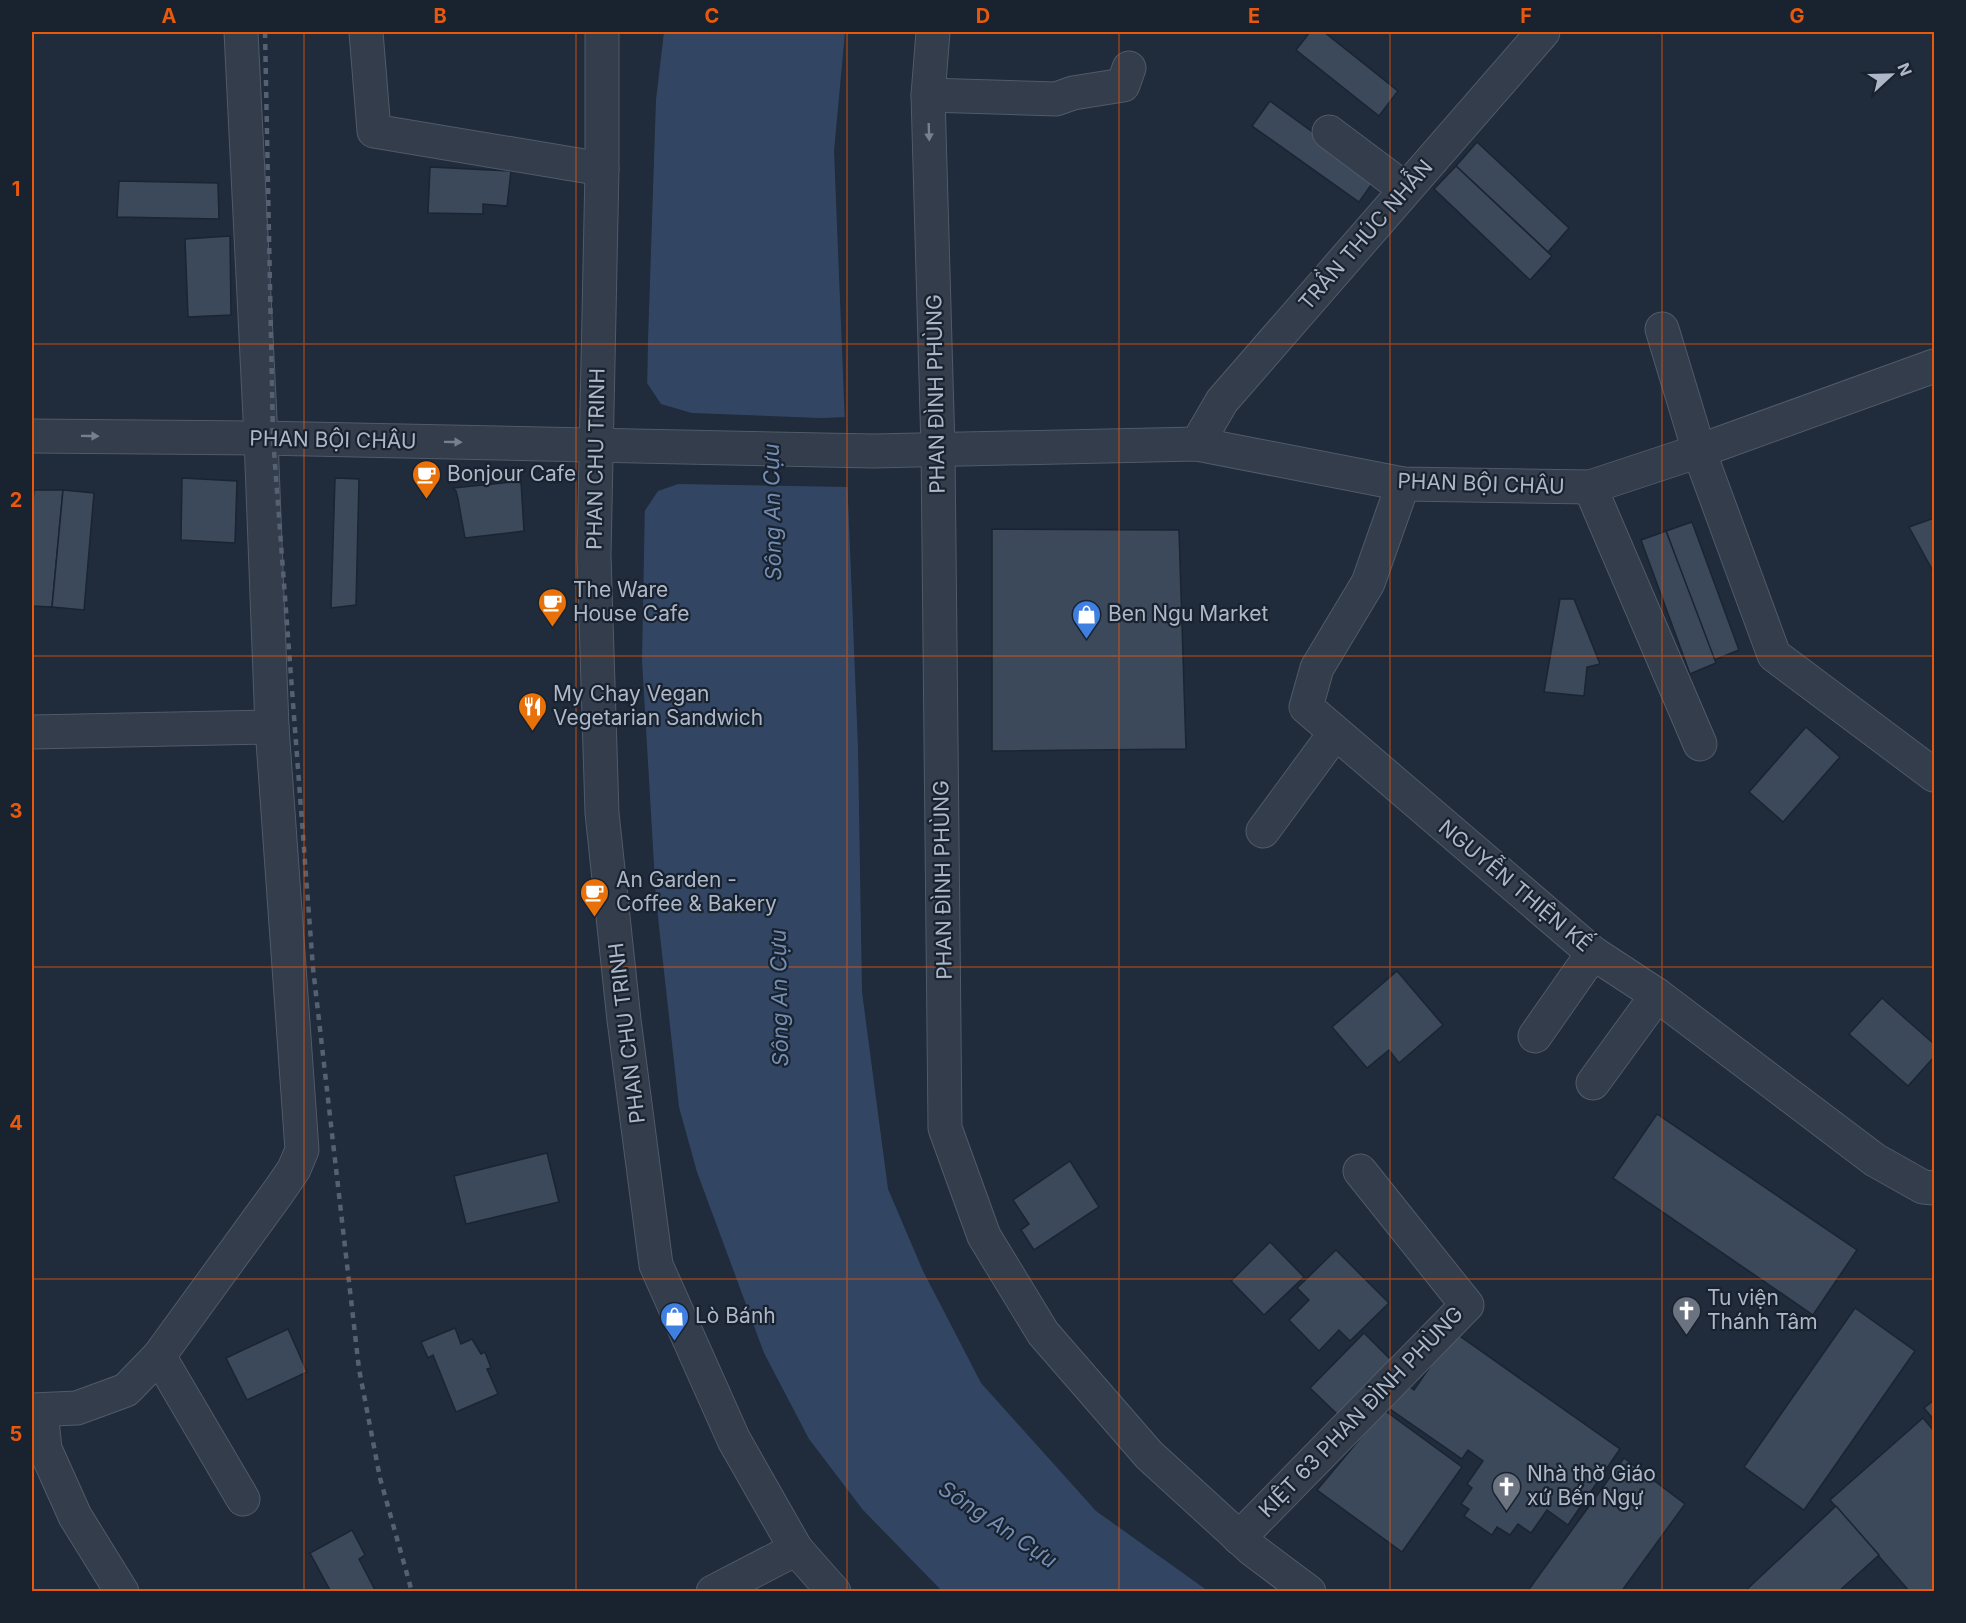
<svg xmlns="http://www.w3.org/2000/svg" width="1966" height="1623" font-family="Inter,sans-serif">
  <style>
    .water { fill: #324664 }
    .pier { fill: #202b3b }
    .building { fill: #3b495b; stroke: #1b2431; stroke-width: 1.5 }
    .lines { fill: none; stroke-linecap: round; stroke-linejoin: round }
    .minor-casing { stroke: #515a68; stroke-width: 35 }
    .minor { stroke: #343d4b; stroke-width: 33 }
    .rail { stroke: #556172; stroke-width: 4.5; stroke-dasharray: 6 6; stroke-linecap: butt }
    .oneway { fill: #77808f }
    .grid { fill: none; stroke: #e8590c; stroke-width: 1.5; stroke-opacity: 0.55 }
    .labels { text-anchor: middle; stroke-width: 4.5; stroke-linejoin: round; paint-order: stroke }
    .street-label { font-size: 21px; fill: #aeb7c7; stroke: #19222f }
    .poi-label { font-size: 21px; fill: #aeb7c7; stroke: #19222f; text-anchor: start }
    .water-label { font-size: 22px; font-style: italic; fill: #748db2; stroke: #19222f }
    .neatline { fill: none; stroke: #e8590c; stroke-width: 2 }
    .grid-label { font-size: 20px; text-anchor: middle; font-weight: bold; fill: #e8590c }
  </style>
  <rect width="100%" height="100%" fill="#202b3b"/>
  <path class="water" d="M664 32H845L834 151 858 748 862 992 888 1189 923 1271 981 1383 1096 1511 1208 1591H942L863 1510 809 1439 764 1353 697 1172 679 1107 656 899 642 660 648 341 656 100Z"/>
  <path class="pier" d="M645 380 661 404 692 413 820 418 848 417 850 487 678 484 658 491 642 515Z"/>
  <g class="building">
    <path d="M1310 32H1324L1398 91 1379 116 1296 50Z"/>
    <path d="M1270 101 1376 178 1359 202 1252 126Z"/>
    <path d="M1477 142 1569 228 1548 252 1456 166Z"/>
    <path d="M1456 166 1552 256 1530 280 1434 189Z"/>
    <path d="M430 167 511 171 507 206 483 204V214L428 213Z"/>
    <path d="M119 181 218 183 219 219 117 217Z"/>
    <path d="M230 236 231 315 188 317 185 239Z"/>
    <path d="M182 478 237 481 235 543 181 540Z"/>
    <path d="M335 478 359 479 356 605 331 608Z"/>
    <path d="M521 481 524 531 465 538 458 499 456 491 453 488Z"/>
    <path d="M34 490H63L52 607 32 606V513Z"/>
    <path d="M63 490 94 493 84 610 52 607Z"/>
    <path d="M1934 518V573L1909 527Z"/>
    <path d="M1692 522 1739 650 1714 660 1666 531Z"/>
    <path d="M992 529 1179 530 1186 749 992 751Z"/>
    <path d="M1666 531 1716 663 1690 674 1641 540Z"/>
    <path d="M1560 599H1574L1600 664 1587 667 1584 696 1544 692Z"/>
    <path d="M1806 727 1840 757 1783 822 1749 792Z"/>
    <path d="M1397 971 1443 1025 1399 1063 1389 1050 1367 1068 1332 1027Z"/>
    <path d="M1882 998 1934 1044V1057L1908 1086 1849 1034Z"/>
    <path d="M1657 1114 1857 1250 1813 1315 1613 1178Z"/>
    <path d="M547 1153 559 1202 466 1224 454 1176Z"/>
    <path d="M1070 1161 1099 1207 1034 1250 1021 1230 1029 1224 1013 1200Z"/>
    <path d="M1270 1242 1304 1277 1264 1315 1231 1281Z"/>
    <path d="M1336 1250 1389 1303 1350 1341 1339 1330 1319 1351 1289 1320 1309 1300 1297 1288Z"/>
    <path d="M1855 1308 1915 1351 1804 1510 1744 1467Z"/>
    <path d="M455 1328 461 1344 472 1339 481 1354 485 1352 491 1368 487 1369 498 1394 456 1412 433 1355 428 1358 421 1342Z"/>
    <path d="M288 1329 307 1372 247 1400 226 1358Z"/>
    <path d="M1454 1332 1620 1449 1568 1525 1547 1510 1531 1533 1518 1524 1510 1535 1497 1527 1492 1535 1464 1516 1469 1509 1461 1504 1472 1488 1467 1484 1483 1461 1468 1450 1462 1459 1387 1407 1404 1383 1414 1390Z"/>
    <path d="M1364 1333 1392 1361 1338 1415 1310 1388Z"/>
    <path d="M1934 1400V1420L1924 1408Z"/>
    <path d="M1384 1410 1462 1467 1402 1552 1317 1490Z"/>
    <path d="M1923 1418 1934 1431V1557L1933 1558 1934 1560V1592H1910L1830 1500Z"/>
    <path d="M1624 1458 1685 1504 1621 1592H1527Z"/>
    <path d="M1836 1506 1879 1555 1838 1592H1744Z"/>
    <path d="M352 1530 365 1555 359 1559 376 1592H331L310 1553Z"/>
  </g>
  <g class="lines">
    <defs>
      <g id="minor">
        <path d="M366 32 374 131 602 169"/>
        <path d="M602 32V169L594 555 602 813 624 1020 656 1265 734 1440 796 1549 834 1592"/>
        <path d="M933 32 928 95 938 449 945 1128 984 1236 1043 1333 1149 1455 1253 1550 1309 1592"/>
        <path d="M928 95 1056 99 1073 93 1123 85 1129 68"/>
        <path d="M1329 132 1405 189"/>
        <path d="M1662 329 1699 451 1774 655 1934 775"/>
        <path d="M32 436 261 438 873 451 1197 444 1403 484 1590 487 1699 451 1934 366"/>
        <path d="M1197 444 1222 401 1543 32"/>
        <path d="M1403 484 1368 583 1317 668 1306 707 1593 953 1657 995 1875 1160 1923 1187 1934 1188"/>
        <path d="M1590 487 1700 744"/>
        <path d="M32 732 272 727"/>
        <path d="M1263 831 1335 733"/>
        <path d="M1535 1036 1593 953"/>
        <path d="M1593 1083 1657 995"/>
        <path d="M159 1356 243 1499"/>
        <path d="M32 1410 77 1408 126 1390 159 1356 279 1191 294 1169 302 1150 272 727 261 438 241 32"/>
        <path d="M41 1411 45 1449 75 1516 122 1592"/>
        <path d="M1239 1538 1467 1305 1360 1171"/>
        <path d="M713 1592 796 1549"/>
      </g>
    </defs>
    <use href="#minor" class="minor-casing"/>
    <use href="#minor" class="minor"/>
    <path class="rail" d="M265 32 273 438 313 968 359 1369 380 1478 412 1592"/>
  </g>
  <defs><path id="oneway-solid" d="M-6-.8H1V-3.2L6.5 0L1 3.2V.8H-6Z" transform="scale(1.5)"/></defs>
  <g class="oneway">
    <use href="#oneway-solid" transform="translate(929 132) rotate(88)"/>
    <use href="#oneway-solid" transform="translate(90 436) rotate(1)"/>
    <use href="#oneway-solid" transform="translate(453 442) rotate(1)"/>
  </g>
  <path class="grid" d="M304 32V1592M576 32V1592M847 32V1592M1119 32V1592M1390 32V1592M1662 32V1592M32 344H1934M32 656H1934M32 967H1934M32 1279H1934"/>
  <defs>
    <symbol id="cafe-pin" viewBox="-11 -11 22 30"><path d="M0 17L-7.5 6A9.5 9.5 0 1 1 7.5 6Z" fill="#e8710a" stroke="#19222f"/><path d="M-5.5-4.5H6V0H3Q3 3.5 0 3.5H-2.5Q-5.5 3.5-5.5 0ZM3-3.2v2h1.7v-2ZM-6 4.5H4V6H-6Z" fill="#fff"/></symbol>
    <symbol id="shop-pin" viewBox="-11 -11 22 30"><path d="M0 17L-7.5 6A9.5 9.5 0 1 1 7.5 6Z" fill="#3f7fe0" stroke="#19222f"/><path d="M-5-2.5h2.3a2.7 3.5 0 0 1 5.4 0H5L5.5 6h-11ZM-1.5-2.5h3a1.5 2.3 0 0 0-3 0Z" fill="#fff"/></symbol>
    <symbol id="restaurant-pin" viewBox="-11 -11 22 30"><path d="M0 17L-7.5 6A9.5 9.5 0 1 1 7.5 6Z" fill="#e8710a" stroke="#19222f"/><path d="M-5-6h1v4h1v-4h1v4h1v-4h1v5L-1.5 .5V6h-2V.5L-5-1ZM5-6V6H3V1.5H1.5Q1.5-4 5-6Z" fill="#fff"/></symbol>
    <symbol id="church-pin" viewBox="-11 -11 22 30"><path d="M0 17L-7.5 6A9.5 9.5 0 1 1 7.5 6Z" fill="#6b7280" stroke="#19222f"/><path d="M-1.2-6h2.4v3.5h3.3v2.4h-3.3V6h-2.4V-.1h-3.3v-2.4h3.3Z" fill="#fff"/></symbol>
  </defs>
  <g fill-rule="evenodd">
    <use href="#cafe-pin" x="410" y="458" width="33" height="45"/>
    <use href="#cafe-pin" x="536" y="586" width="33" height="45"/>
    <use href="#shop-pin" x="1070" y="598" width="33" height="45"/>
    <use href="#restaurant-pin" x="516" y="690" width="33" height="45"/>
    <use href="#cafe-pin" x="578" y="876" width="33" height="45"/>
    <use href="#church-pin" x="1670" y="1294" width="33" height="45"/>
    <use href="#shop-pin" x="658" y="1300" width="33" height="45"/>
    <use href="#church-pin" x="1490" y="1470" width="33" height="45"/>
  </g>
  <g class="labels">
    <g class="street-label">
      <text transform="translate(1366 235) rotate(-49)" y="7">TRẦN THÚC NHẪN</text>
      <text transform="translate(936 394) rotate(-91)" y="7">PHAN ĐÌNH PHÙNG</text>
      <text transform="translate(333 440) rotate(1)" y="7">PHAN BỘI CHÂU</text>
      <text transform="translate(596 459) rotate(-89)" y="7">PHAN CHU TRINH</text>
      <text transform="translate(1481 484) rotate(2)" y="7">PHAN BỘI CHÂU</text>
      <text transform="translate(943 880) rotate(-91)" y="7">PHAN ĐÌNH PHÙNG</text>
      <text transform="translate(1515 886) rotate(40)" y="7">NGUYỄN THIỆN KẾ</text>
      <text transform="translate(627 1033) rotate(-97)" y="7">PHAN CHU TRINH</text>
      <text transform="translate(1361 1412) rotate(-46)" y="7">KIỆT 63 PHAN ĐÌNH PHÙNG</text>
    </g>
    <g class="poi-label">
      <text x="447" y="481">Bonjour Cafe</text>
      <text x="573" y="597">The Ware<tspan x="573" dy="24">House Cafe</tspan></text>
      <text x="1108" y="621">Ben Ngu Market</text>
      <text x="553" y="701">My Chay Vegan<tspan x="553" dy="24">Vegetarian Sandwich</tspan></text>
      <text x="616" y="887">An Garden -<tspan x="616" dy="24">Coffee &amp; Bakery</tspan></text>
      <text x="1707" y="1305">Tu viện<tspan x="1707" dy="24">Thánh Tâm</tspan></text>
      <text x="695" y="1323">Lò Bánh</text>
      <text x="1527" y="1481">Nhà thờ Giáo<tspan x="1527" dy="24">xứ Bến Ngự</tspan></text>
    </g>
    <g class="water-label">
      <text transform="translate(772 512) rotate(-91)" y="8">Sông An Cựu</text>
      <text transform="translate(779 998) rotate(-91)" y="8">Sông An Cựu</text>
      <text transform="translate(998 1524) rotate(34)" y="8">Sông An Cựu</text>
    </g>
  </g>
  <rect width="1966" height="1623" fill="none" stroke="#19222f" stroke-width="66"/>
  <g transform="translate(1891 75) rotate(68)" stroke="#19222f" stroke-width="4.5" paint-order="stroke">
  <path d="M0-4.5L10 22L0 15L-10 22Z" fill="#aeb7c7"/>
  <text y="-9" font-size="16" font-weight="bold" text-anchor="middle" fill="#aeb7c7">N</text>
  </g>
  <rect x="33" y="33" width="1900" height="1557" class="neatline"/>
  <g class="grid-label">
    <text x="169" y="23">A</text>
    <text x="440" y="23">B</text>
    <text x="712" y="23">C</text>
    <text x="983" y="23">D</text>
    <text x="1254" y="23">E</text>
    <text x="1526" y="23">F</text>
    <text x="1797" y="23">G</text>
    <text x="16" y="196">1</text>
    <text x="16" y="507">2</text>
    <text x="16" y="818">3</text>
    <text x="16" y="1130">4</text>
    <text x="16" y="1441">5</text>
  </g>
</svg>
